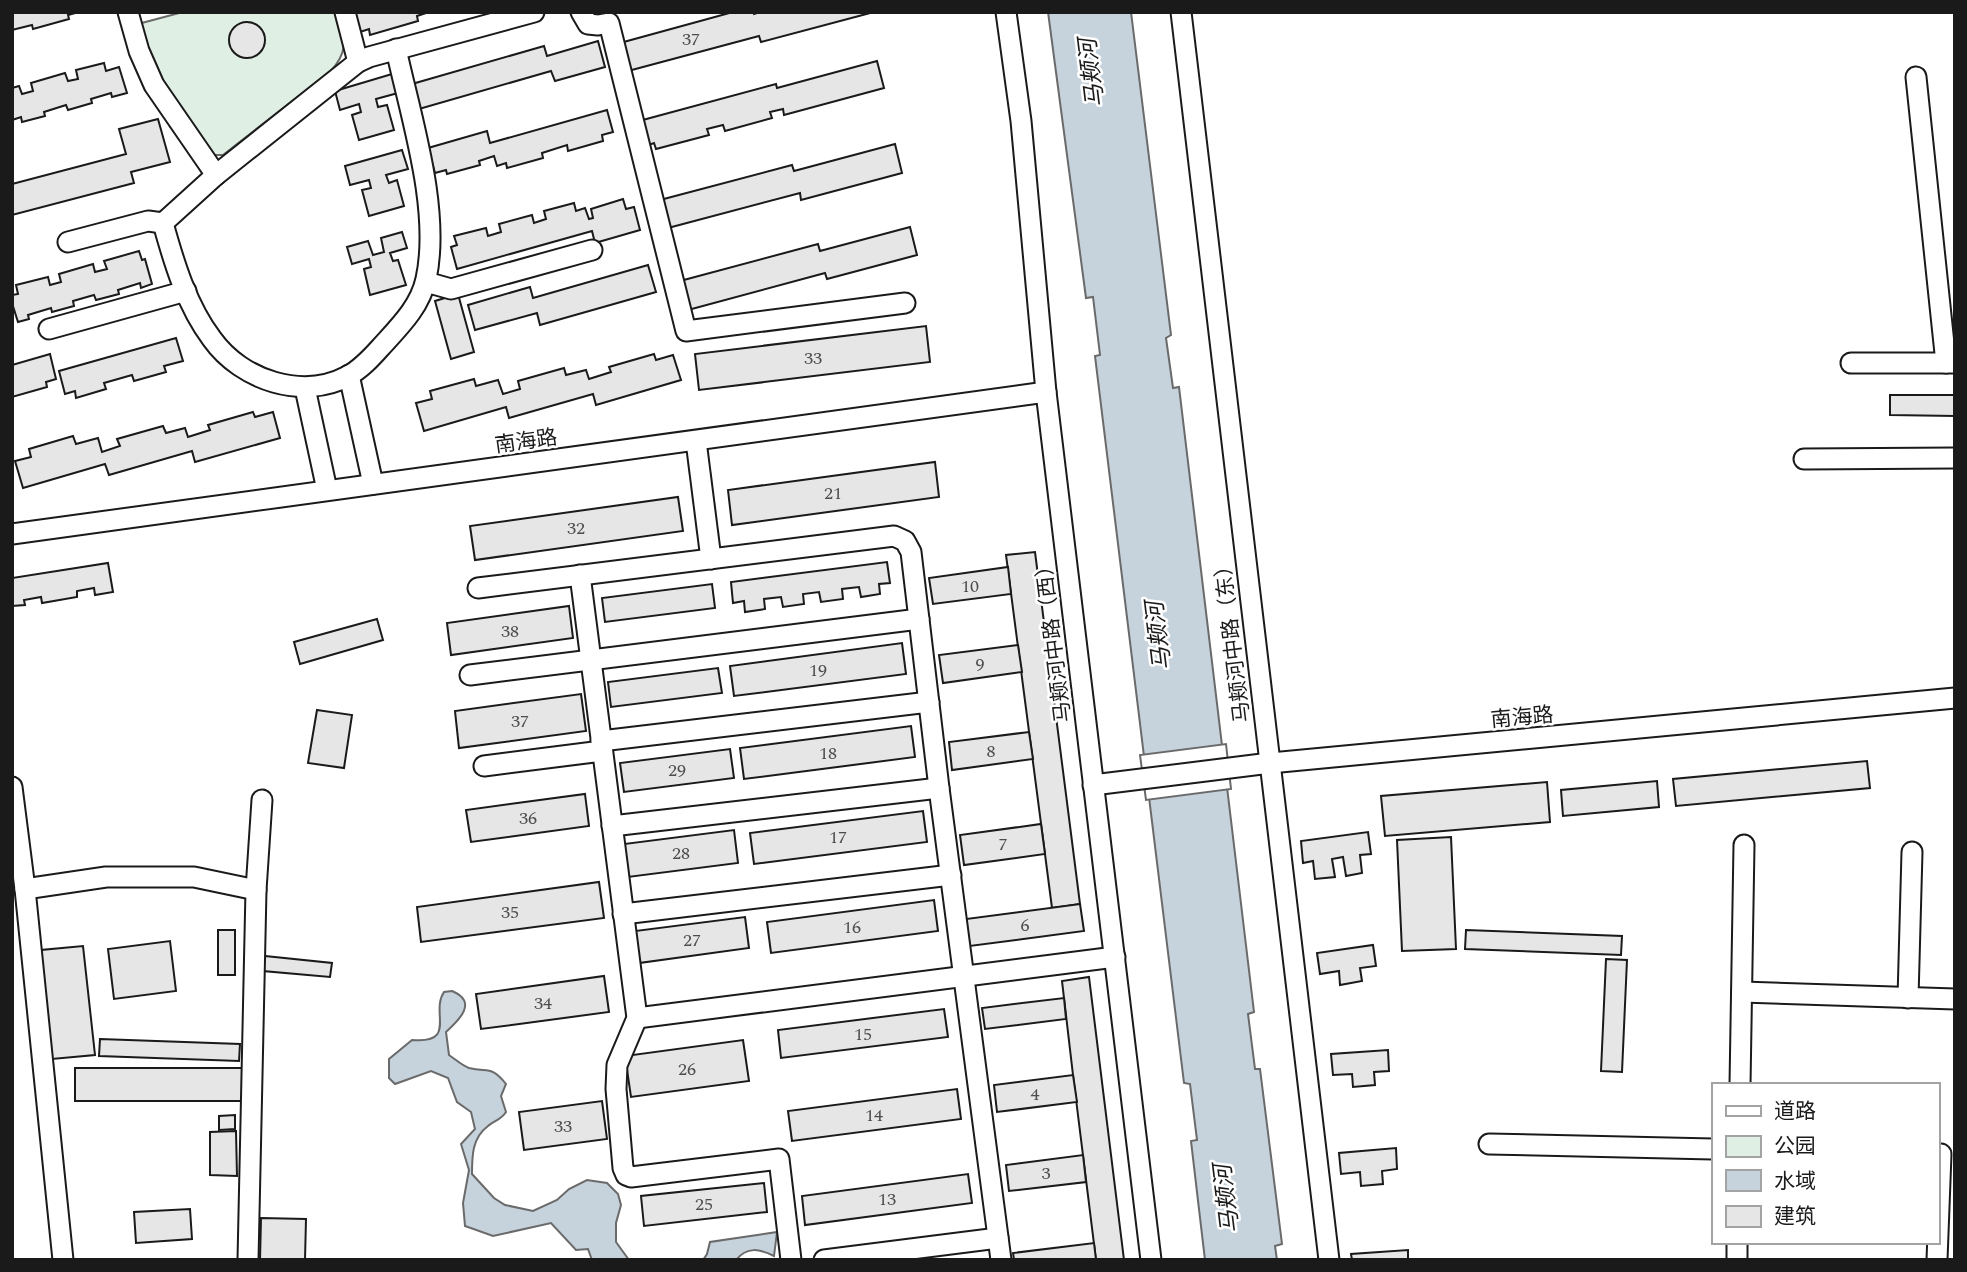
<svg xmlns="http://www.w3.org/2000/svg" width="1967" height="1272" font-family="Spectral,'Noto Sans SC',serif">
  <style>
    .green { fill: #e0efe3; stroke: #6a6a6a; stroke-width: 2 }
    .water { fill: #c6d2dc; stroke: #6a6a6a; stroke-width: 2 }
    .pier { fill: #fff; stroke: #6a6a6a; stroke-width: 2 }
    .building { fill: #e6e6e6; stroke: #1a1a1a; stroke-width: 2 }
    .lines { fill: none; stroke-linecap: round; stroke-linejoin: round }
    .minor-casing { stroke: #1a1a1a; stroke-width: 23 }
    .minor { stroke: #fff; stroke-width: 19 }
    .labels { text-anchor: middle; stroke-width: 5; stroke-linejoin: round; paint-order: stroke }
    .number-label { font-size: 18px; fill: #4d4d4d }
    .street-label { font-size: 21px; fill: #1a1a1a; stroke: #fff }
    .water-label { font-size: 23px; font-style: italic; fill: #1a1a1a; stroke: #fff }
  </style>
  <rect width="100%" height="100%" fill="#fff"/>
  <path class="green" d="M183 12H336C343 39 351 48 331 71L223 155H212L153 65 138 24Z"/>
  <g class="water">
    <path d="M1048 12H1131L1171 335 1166 338 1173 388 1179 387 1254 1012 1248 1014 1255 1069H1260L1282 1244 1275 1246 1277 1260H1205L1191 1141 1197 1140 1190 1084 1184 1083 1095 356 1100 355 1093 297 1086 298Z"/>
    <path d="M452 991C479 1002 458 1021 446 1032L449 1055C455 1059 463 1066 469 1068 488 1073 491 1065 506 1084L501 1096 506 1112C501 1120 495 1120 488 1126 472 1138 472 1156 472 1174L494 1198 505 1205 533 1211 557 1200 569 1189 587 1180 607 1183 618 1194 621 1205 616 1223V1242L629 1260H592L588 1249 576 1250 551 1223 493 1236 465 1226 463 1203 469 1170 461 1144 475 1129 471 1112 457 1102 448 1078 431 1071 395 1084 389 1078V1059L412 1040C458 1044 430 1012 444 992Z"/>
    <path d="M777 1232 774 1256C760 1249 747 1246 736 1260H703L707 1254 710 1242Z"/>
  </g>
  <path class="pier" d="M1226 744 1231 789 1146 800 1140 755Z"/>
  <g class="building">
    <path d="M12 12H79L68 15 69 19 33 29 32 25 12 30Z"/>
    <path d="M354 12H429L417 16 418 21 370 35 369 29 360 32Z"/>
    <path d="M733 12H753L754 14 760 12H874L761 42 759 36 628 71 620 43Z"/>
    <circle cx="247" cy="40" r="18"/>
    <path d="M598 41 605 67 555 81 551 71 419 109 412 84 544 46 547 56Z"/>
    <path d="M877 61 884 88 784 115 783 109 770 112 772 118 725 131 723 125 707 129 709 135 656 149 654 143 646 146 639 121 776 84 777 88Z"/>
    <path d="M104 63 106 71 119 67 127 93 112 97 111 93 91 99 92 103 68 110 66 105 44 112 45 116 22 122 21 117 12 120V88L19 86 22 94 33 91 31 83 65 73 68 81 78 79 76 70Z"/>
    <path d="M392 74 398 93 376 99 378 107 387 105 394 130 359 140 352 115 361 112 359 104 340 110 335 91Z"/>
    <path d="M607 110 613 132 602 135 603 141 568 151 567 145 542 153 543 158 507 168 506 163 497 166 494 156 479 161 480 165 447 174 446 170 435 173 428 148 487 131 490 143Z"/>
    <path d="M158 119 170 162 131 172 134 183 12 215V184L126 154 119 129Z"/>
    <path d="M895 144 902 173 801 200 800 193 668 228 660 200 792 165 794 171Z"/>
    <path d="M402 150 408 169 386 175 389 183 397 180 404 206 369 216 362 190 371 188 369 180 350 185 345 166Z"/>
    <path d="M623 199 626 209 634 207 640 230 595 243 592 231 457 269 451 247 457 245 454 236 486 228 488 236 501 232 499 224 532 215 534 223 546 219 544 211 574 203 576 211 585 208 589 219 593 218 591 209Z"/>
    <path d="M910 227 917 255 827 279 825 273 688 310 680 281 818 244 820 251Z"/>
    <path d="M402 232 407 248 390 253 393 261 398 260 406 285 370 295 364 269 371 267 369 259 352 264 347 247 368 241 373 255 384 252 381 238Z"/>
    <path d="M139 251 142 260 145 259 152 284 141 288 140 283 118 290 119 294 96 300 94 295 73 301 74 306 52 312 51 308 28 315 29 319 18 322 12 303V295L18 294 16 285 48 277 50 285 61 282 59 274 93 264 95 272 107 269 104 261Z"/>
    <path d="M648 265 656 292 540 325 537 313 475 330 468 305 530 287 533 298Z"/>
    <path d="M458 294 474 352 451 359 435 301Z"/>
    <path d="M926 326 930 362 699 390 695 354Z"/>
    <path d="M176 338 183 361 164 366 166 372 134 381 132 375 104 383 106 389 76 398 75 391 65 394 59 371Z"/>
    <path d="M50 354 56 379 46 382 47 387 12 397V365Z"/>
    <path d="M654 354 656 360 673 355 681 380 596 405 593 394 509 418 506 407 424 431 416 403 432 399 430 391 474 379 476 386 498 380 503 394 520 389 518 381 564 368 566 375 586 370 589 379 611 372 609 367Z"/>
    <path d="M1890 395H1955V416L1890 415Z"/>
    <path d="M253 412 255 417 273 412 280 438 195 462 192 451 109 475 105 464 23 488 15 461 31 457 29 449 73 436 76 444 98 438 102 452 120 446 117 439 163 426 166 433 185 428 188 437 210 430 208 425Z"/>
    <path d="M935 462 939 497 732 525 728 490Z"/>
    <path d="M678 497 683 531 475 560 470 526Z"/>
    <path d="M1035 552 1080 904 1052 908 1006 555Z"/>
    <path d="M887 562 890 583 879 584 880 594 861 597 859 587 842 589 843 599 821 602 819 592 803 594 804 604 783 607 781 597 764 599 765 609 745 612 744 601 733 603 731 582Z"/>
    <path d="M108 563 113 592 95 595 94 588 77 591V597L42 603 41 597 24 600 25 605 12 606V578Z"/>
    <path d="M1008 567 1011 594 933 604 929 578Z"/>
    <path d="M712 584 715 608 605 622 602 598Z"/>
    <path d="M569 606 573 638 451 655 447 623Z"/>
    <path d="M377 619 383 640 300 664 294 642Z"/>
    <path d="M902 643 906 674 734 696 730 666Z"/>
    <path d="M1018 645 1022 672 943 683 939 655Z"/>
    <path d="M718 668 722 693 611 707 608 682Z"/>
    <path d="M581 694 586 731 459 748 455 711Z"/>
    <path d="M317 710 352 715 344 768 308 763Z"/>
    <path d="M911 726 915 757 744 779 740 748Z"/>
    <path d="M1029 732 1033 759 952 770 949 742Z"/>
    <path d="M730 749 734 778 624 792 620 763Z"/>
    <path d="M1867 761 1870 788 1676 806 1673 779Z"/>
    <path d="M1657 781 1659 807 1563 816 1561 790Z"/>
    <path d="M1547 782 1550 822 1385 836 1381 796Z"/>
    <path d="M585 794 589 826 471 842 466 810Z"/>
    <path d="M923 811 927 842 754 864 750 833Z"/>
    <path d="M1041 824 1045 854 964 865 960 835Z"/>
    <path d="M734 830 738 863 628 877 624 844Z"/>
    <path d="M1368 832 1371 854 1360 855 1362 873 1346 876 1343 857 1332 859 1335 877 1315 879 1313 861 1303 863 1301 841Z"/>
    <path d="M1451 837 1456 949 1402 951 1397 840Z"/>
    <path d="M599 882 604 918 421 942 417 907Z"/>
    <path d="M934 900 938 931 771 953 767 922Z"/>
    <path d="M1080 904 1084 931 970 946 966 919Z"/>
    <path d="M745 917 749 948 639 963 635 931Z"/>
    <rect x="218" y="930" width="17" height="45"/>
    <path d="M1466 930 1622 936 1621 955 1465 949Z"/>
    <path d="M170 941 176 991 114 999 108 949Z"/>
    <path d="M1373 945 1376 966 1360 968 1362 981 1340 985 1339 971 1320 974 1317 953Z"/>
    <path d="M83 946 95 1055 52 1059 41 950Z"/>
    <path d="M265 956 332 963 330 977 263 971Z"/>
    <path d="M1606 959 1627 960 1622 1072 1601 1071Z"/>
    <path d="M604 976 609 1012 481 1029 476 994Z"/>
    <path d="M1089 977 1124 1260H1096L1073 1075 1062 981Z"/>
    <path d="M1064 998 1066 1019 985 1029 982 1008Z"/>
    <path d="M944 1009 948 1037 781 1058 778 1030Z"/>
    <path d="M100 1039 240 1044 239 1061 99 1056Z"/>
    <path d="M743 1040 749 1081 631 1097 625 1056Z"/>
    <path d="M1388 1050 1389 1071 1374 1072 1375 1085 1353 1087 1352 1074 1333 1075 1331 1054Z"/>
    <path d="M75 1068H244L243 1101H75Z"/>
    <path d="M1073 1075 1077 1102 997 1112 994 1085Z"/>
    <path d="M957 1089 961 1119 792 1141 788 1111Z"/>
    <path d="M602 1101 607 1139 524 1150 519 1112Z"/>
    <path d="M235 1115V1129L219 1130V1116Z"/>
    <path d="M236 1131 237 1176 210 1175V1132Z"/>
    <path d="M1396 1148 1397 1169 1382 1171 1383 1184 1361 1186 1360 1172 1341 1174 1339 1153Z"/>
    <path d="M1083 1155 1086 1182 1009 1191 1006 1165Z"/>
    <path d="M968 1174 972 1203 805 1225 802 1196Z"/>
    <path d="M764 1183 767 1212 644 1226 641 1196Z"/>
    <path d="M190 1209 192 1239 136 1243 134 1212Z"/>
    <path d="M261 1218 306 1219 305 1260H260Z"/>
    <path d="M1094 1243 1096 1260H1014L1013 1253Z"/>
    <path d="M1408 1250V1260H1352L1351 1254Z"/>
  </g>
  <g class="lines">
    <defs>
      <g id="minor">
        <path d="M128 12 139 51 154 85 216 175"/>
        <path d="M345 12 358 62"/>
        <path d="M581 12 588 24 598 25 609 23 686 331 905 303"/>
        <path d="M1006 12 1021 121 1046 392 1151 1260"/>
        <path d="M1181 12 1329 1260"/>
        <path d="M1916 77 1946 363"/>
        <path d="M163 223C174 263 187 306 212 339 242 381 303 400 348 376 361 369 371 358 380 348 399 327 420 307 426 279 441 210 411 118 396 49"/>
        <path d="M68 242 148 221 163 223 216 175 358 62 369 57 534 12"/>
        <path d="M426 282 451 289 592 250"/>
        <path d="M49 329 186 291"/>
        <path d="M1851 363H1955"/>
        <path d="M349 375 373 484"/>
        <path d="M305 388 327 490"/>
        <path d="M696 441 711 559"/>
        <path d="M1804 459 1955 458"/>
        <path d="M12 534 1046 392"/>
        <path d="M580 575 637 1018 617 1065 616 1089 623 1168 626 1175 631 1177 779 1159 791 1260"/>
        <path d="M478 588 894 536 905 541 911 552 939 788 1001 1260"/>
        <path d="M470 675 919 619"/>
        <path d="M601 741 929 702"/>
        <path d="M484 766 602 751"/>
        <path d="M1093 785 1270 763 1955 698"/>
        <path d="M12 787 25 889 63 1260"/>
        <path d="M612 826 939 788"/>
        <path d="M25 889 106 877H194L256 890"/>
        <path d="M623 914 951 875"/>
        <path d="M1742 992 1955 999"/>
        <path d="M1908 998 1912 852"/>
        <path d="M637 1018 1115 957"/>
        <path d="M1740 1085 1744 845"/>
        <path d="M1489 1144 1713 1149"/>
        <path d="M248 1260 256 890 262 800"/>
        <path d="M824 1260 998 1238"/>
        <path d="M1737 1260V1242"/>
        <path d="M1937 1260 1941 1154"/>
      </g>
    </defs>
    <use href="#minor" class="minor-casing"/>
    <use href="#minor" class="minor"/>
  </g>
  <g class="labels">
    <g class="number-label">
      <text x="691" y="45">37</text>
      <text x="813" y="364">33</text>
      <text x="833" y="499">21</text>
      <text x="576" y="534">32</text>
      <text x="970" y="592">10</text>
      <text x="510" y="637">38</text>
      <text x="980" y="670">9</text>
      <text x="818" y="676">19</text>
      <text x="520" y="727">37</text>
      <text x="991" y="757">8</text>
      <text x="828" y="759">18</text>
      <text x="677" y="776">29</text>
      <text x="528" y="824">36</text>
      <text x="838" y="843">17</text>
      <text x="1003" y="850">7</text>
      <text x="681" y="859">28</text>
      <text x="510" y="918">35</text>
      <text x="1025" y="931">6</text>
      <text x="852" y="933">16</text>
      <text x="692" y="946">27</text>
      <text x="543" y="1009">34</text>
      <text x="863" y="1040">15</text>
      <text x="687" y="1075">26</text>
      <text x="1035" y="1100">4</text>
      <text x="874" y="1121">14</text>
      <text x="563" y="1132">33</text>
      <text x="1046" y="1179">3</text>
      <text x="887" y="1205">13</text>
      <text x="704" y="1210">25</text>
    </g>
    <g class="street-label">
      <text transform="translate(526 441) rotate(-8)" y="7">南海路</text>
      <text transform="translate(1053 639) rotate(-97)" y="7">马颊河中路（西）</text>
      <text transform="translate(1232 639) rotate(-97)" y="7">马颊河中路（东）</text>
      <text transform="translate(1522 717) rotate(-5)" y="7">南海路</text>
    </g>
    <g class="water-label">
      <text transform="translate(1091 73) rotate(-97)" y="8">马颊河</text>
      <text transform="translate(1158 636) rotate(-97)" y="8">马颊河</text>
      <text transform="translate(1226 1199) rotate(-97)" y="8">马颊河</text>
    </g>
  </g>
  <rect width="1967" height="1272" fill="none" stroke="#1a1a1a" stroke-width="28"/>
  <rect x="1712" y="1083" width="228" height="161" fill="#ffffff" stroke="#a3a3a3" stroke-width="2"/>
  <rect x="1726" y="1106" width="35" height="10" fill="#ffffff" stroke="#a3a3a3" stroke-width="2"/>
  <text x="1774" y="1118" font-size="21" fill="#1a1a1a">道路</text>
  <rect x="1726" y="1136" width="35" height="21" fill="#e0efe3" stroke="#a3a3a3" stroke-width="2"/>
  <text x="1774" y="1153" font-size="21" fill="#1a1a1a">公园</text>
  <rect x="1726" y="1170" width="35" height="21" fill="#c6d2dc" stroke="#a3a3a3" stroke-width="2"/>
  <text x="1774" y="1188" font-size="21" fill="#1a1a1a">水域</text>
  <rect x="1726" y="1206" width="35" height="21" fill="#e6e6e6" stroke="#a3a3a3" stroke-width="2"/>
  <text x="1774" y="1223" font-size="21" fill="#1a1a1a">建筑</text>
</svg>
